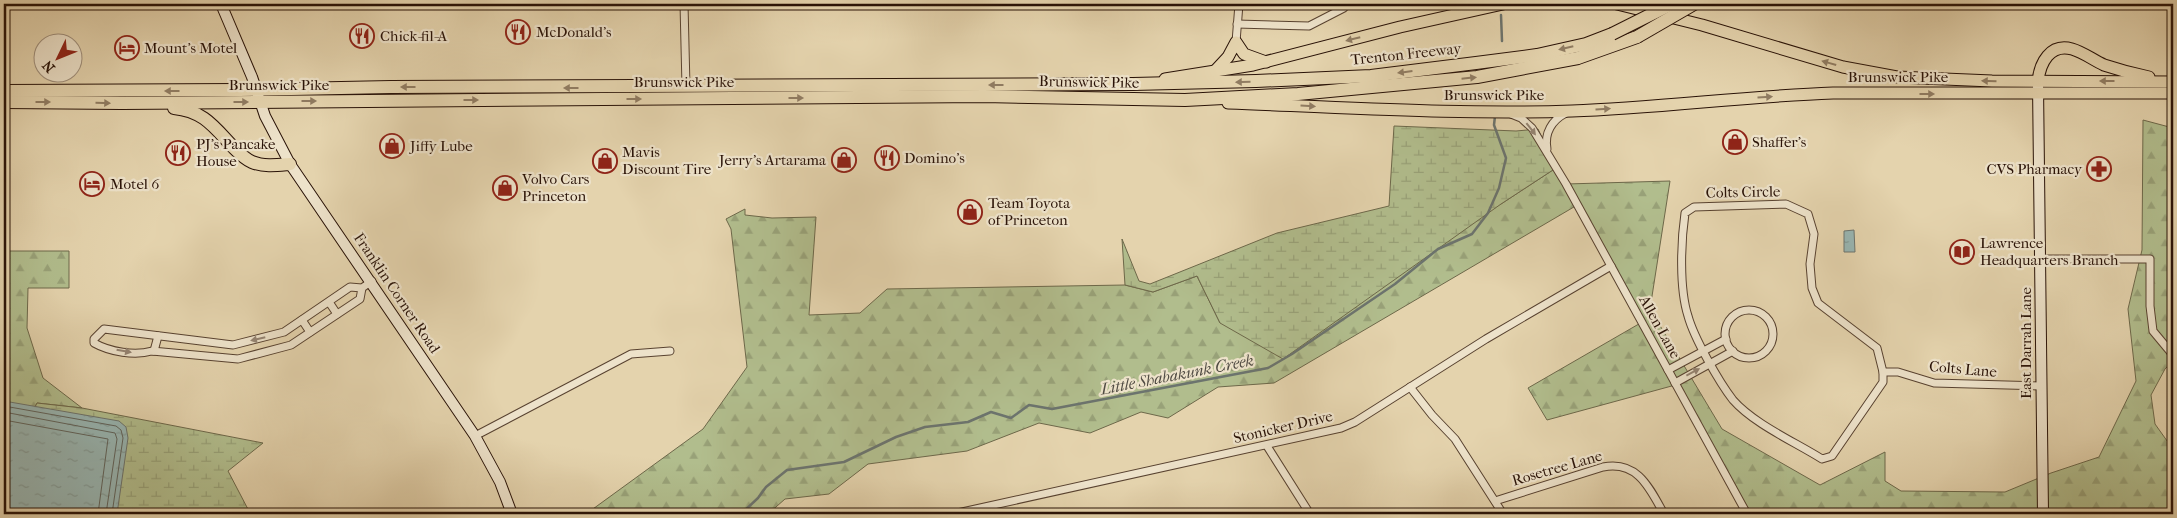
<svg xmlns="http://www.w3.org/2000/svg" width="2177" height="518" font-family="'IM FELL French Canon',serif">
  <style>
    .forest { fill: url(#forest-firs); stroke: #6d684a }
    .wetland { fill: url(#wetland-marsh); stroke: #6d684a }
    .water { fill: url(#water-ripples); stroke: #6c746e }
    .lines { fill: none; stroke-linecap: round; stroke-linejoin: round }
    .shore { stroke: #60645d; stroke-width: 1 }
    .stream { stroke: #6c746e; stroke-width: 2.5 }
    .street-casing { stroke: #584230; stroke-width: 9 }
    .secondary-casing { stroke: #291207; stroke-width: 12 }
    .primary-casing { stroke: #291207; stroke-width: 13 }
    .highway-casing { stroke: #291207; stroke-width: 14 }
    .street { stroke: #ede2ca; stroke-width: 7 }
    .secondary { stroke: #ede2ca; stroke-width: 10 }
    .primary { stroke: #e4d3ad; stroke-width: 11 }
    .highway { stroke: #e4d3ad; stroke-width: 12 }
    .highway-bridge-casing { stroke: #291207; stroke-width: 14; stroke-linecap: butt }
    .highway-bridge { stroke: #e4d3ad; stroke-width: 12 }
    .oneway { fill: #907c62 }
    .oneway2 { fill: #958472 }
    .labels { text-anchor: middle; stroke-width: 4.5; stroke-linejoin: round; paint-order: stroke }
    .poi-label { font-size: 15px; fill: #291207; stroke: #ede2ca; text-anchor: start }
    .street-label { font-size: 15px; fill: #291207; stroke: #ede2ca }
    .water-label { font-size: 16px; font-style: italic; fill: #504b43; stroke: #ede2ca }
  </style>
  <defs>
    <pattern id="forest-firs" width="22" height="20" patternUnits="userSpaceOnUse" patternTransform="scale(1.25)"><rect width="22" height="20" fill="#b1bd8d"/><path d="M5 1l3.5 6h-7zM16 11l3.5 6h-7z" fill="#98a178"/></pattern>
    <pattern id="wetland-marsh" width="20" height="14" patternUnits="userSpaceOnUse" patternTransform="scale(1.25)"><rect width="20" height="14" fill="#b1bd8d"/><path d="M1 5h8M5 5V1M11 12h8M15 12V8" fill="none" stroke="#98a178"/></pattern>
    <pattern id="water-ripples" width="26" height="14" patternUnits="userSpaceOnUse" patternTransform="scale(1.25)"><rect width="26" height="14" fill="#98b6b3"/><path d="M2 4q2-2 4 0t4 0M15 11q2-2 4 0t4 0" fill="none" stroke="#839b98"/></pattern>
  </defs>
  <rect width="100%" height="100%" fill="#e4d3ad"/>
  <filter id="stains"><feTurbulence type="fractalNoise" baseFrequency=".004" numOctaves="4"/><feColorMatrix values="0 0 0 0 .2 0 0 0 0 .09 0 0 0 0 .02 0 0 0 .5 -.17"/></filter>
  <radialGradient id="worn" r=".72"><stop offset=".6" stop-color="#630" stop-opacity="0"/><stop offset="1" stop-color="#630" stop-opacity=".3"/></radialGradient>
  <g class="forest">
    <path d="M2143 120 2173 128V361L2165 369 2151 395 2155 424 2170 445 2172 514H1751L1679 384 1547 420 1528 388 1644 321 1579 204 1274 383 1218 387 1168 418 1141 412 1090 433 1039 423 967 451 868 464 829 494 785 499 768 514H586L703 429 747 367 731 229 726 219 745 209V215L772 218 816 217 809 315 860 313 887 289 1125 285 1153 292 1197 276 1220 323 1501 204 1556 168 1566 184 1670 181 1650 309 1722 429 1820 485 1885 452V481L1901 491 2005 492 2051 473 2099 457 2136 381 2128 309 2142 250Z"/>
    <path d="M4 251H69V288H28L27 328 43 378 82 408 37 403 31 415H4Z"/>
  </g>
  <g class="wetland">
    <path d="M1394 126 1516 131 1538 129 1556 168 1501 204 1283 359 1220 323 1197 276 1153 292 1125 285 1122 239 1139 281 1150 284 1277 233 1389 206Z"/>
    <path d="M37 403 82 408 263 443 228 471 250 513 4 514V415H31Z"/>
  </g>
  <g class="water">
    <path d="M1854 230 1855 252H1844V231Z"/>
    <path d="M4 401 119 421 126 427 128 438 117 514H4Z"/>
  </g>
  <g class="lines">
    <g class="shore">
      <path d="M4 406 116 426 121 430 123 438 112 514"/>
      <path d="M4 412 115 433 117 439 106 514"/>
      <path d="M4 420 108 439 98 514"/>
    </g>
    <g class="stream">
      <path d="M4 6V4"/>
      <path d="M1501 15 1502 41"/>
      <path d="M741 514 758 498 766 487 787 470 844 462 896 437 925 427 968 422 991 412 1011 418 1029 405 1052 409 1268 368 1292 354 1395 284 1438 249 1472 234 1488 213 1499 188 1506 158 1494 125 1495 116"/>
    </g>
    <defs>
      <g id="street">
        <path d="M684 4 686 87"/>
        <path d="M1237 24 1309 26 1344 8"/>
        <path d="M1236 42 1239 4"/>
        <path d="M1511 114 1521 118 1532 128 1566 184 1747 514"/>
        <path d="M1547 149C1544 133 1552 120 1566 113"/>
        <path d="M1786 204 1808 214 1814 234 1810 264 1812 288 1818 303 1877 348 1883 372V382L1832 456 1822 459C1795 442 1754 424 1733 400 1719 382 1694 338 1688 316 1679 288 1681 241 1685 213L1694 207Z"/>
        <path d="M2040 259H2150V306L2153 331 2173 355"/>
        <path d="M362 288 360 299 291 345 238 359 152 351C135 356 110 352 94 343V339L104 329 233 345 284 332 350 287 362 288 372 281"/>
        <path d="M329 302 337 314"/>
        <circle cx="1749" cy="334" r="24"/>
        <path d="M302 320 310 332"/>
        <path d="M154 351 158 336"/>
        <path d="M1668 370 1726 339"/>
        <path d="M1883 372H1898L1934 383 2041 386"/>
        <path d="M1675 383 1733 351"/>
        <path d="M1410 387 1432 415 1455 439 1503 514"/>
        <path d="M475 436 631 354 670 351"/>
        <path d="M1267 446 1310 514"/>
        <path d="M1495 501 1603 467C1638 460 1650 489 1664 514"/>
        <path d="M953 514 1341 428 1355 422 1486 339 1611 266"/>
      </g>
      <g id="secondary">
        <path d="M221 4 252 77 265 116 290 164 475 436 500 482 512 514"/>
        <path d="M2038 85 2043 514"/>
      </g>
      <g id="primary">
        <path d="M1617 4 1702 25 1843 67 1897 77 1992 81 2173 82"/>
        <path d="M1215 71 1228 57 1236 42 1244 54 1266 62"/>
        <path d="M1165 79 1253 65 1400 27 1503 4"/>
        <path d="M2038 81C2040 63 2050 43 2072 49 2083 52 2093 60 2104 65 2119 70 2134 74 2149 77"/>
        <path d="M1228 103C1343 107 1457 115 1572 111 1659 108 1746 96 1833 93H2173"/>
      </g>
      <g id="highway">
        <path d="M4 91 240 90 391 87 1133 84 1256 81 1371 76 1476 63 1537 55 1586 44 1612 34"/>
        <path d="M4 102 122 103 984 96 1185 100 1298 94 1477 77 1578 58 1637 37"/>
        <path d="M174 108C204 111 214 127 234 148 239 153 245 159 252 162 264 167 278 165 290 164"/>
      </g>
    </defs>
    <use href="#street" class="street-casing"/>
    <use href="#secondary" class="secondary-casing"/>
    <use href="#primary" class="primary-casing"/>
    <use href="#highway" class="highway-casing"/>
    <use href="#street" class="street"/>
    <use href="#secondary" class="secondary"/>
    <use href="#primary" class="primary"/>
    <use href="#highway" class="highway"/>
    <defs>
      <g id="highway-bridge">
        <path d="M1612 34 1672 4"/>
        <path d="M1637 37 1694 4"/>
      </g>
    </defs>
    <use href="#highway-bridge" class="highway-bridge-casing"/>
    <use href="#highway-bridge" class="highway-bridge"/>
  </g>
  <defs><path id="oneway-solid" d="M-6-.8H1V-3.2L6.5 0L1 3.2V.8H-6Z" transform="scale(1.25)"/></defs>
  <g class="oneway">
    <use href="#oneway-solid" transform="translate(1353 39) rotate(166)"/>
    <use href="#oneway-solid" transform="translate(1566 48) rotate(167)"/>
    <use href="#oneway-solid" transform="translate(1829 63) rotate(-164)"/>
    <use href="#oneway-solid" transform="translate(1405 72) rotate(173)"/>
    <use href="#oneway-solid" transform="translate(1469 78) rotate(-6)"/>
    <use href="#oneway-solid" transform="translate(1989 81) rotate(-179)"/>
    <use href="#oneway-solid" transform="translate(2107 81) rotate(-180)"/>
    <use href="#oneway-solid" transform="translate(1243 82) rotate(179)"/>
    <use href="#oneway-solid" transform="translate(996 85) rotate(180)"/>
    <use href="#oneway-solid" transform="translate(408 87) rotate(-180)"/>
    <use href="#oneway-solid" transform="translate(571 88) rotate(-180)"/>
    <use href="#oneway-solid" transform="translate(172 91) rotate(180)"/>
    <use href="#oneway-solid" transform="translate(1927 94)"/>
    <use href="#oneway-solid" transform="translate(1765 97) rotate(-4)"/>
    <use href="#oneway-solid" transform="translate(796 98)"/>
    <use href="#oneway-solid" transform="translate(634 99)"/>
    <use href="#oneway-solid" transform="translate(471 100)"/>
    <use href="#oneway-solid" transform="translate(309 101)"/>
    <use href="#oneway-solid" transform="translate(43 102)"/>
    <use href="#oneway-solid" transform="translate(241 102)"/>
    <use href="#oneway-solid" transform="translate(103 103) rotate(2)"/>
    <use href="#oneway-solid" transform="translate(1308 106) rotate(3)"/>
    <use href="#oneway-solid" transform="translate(1603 109) rotate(-3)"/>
  </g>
  <g class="oneway2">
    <use href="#oneway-solid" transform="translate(1531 129) rotate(52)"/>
    <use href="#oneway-solid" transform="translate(258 339) rotate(167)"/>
    <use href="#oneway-solid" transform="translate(124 351) rotate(10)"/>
    <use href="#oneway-solid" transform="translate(1693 372) rotate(-28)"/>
  </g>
  <defs>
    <symbol id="restaurant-ring" viewBox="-11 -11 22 22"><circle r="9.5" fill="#ede2ca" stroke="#8f2418" stroke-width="1.5"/><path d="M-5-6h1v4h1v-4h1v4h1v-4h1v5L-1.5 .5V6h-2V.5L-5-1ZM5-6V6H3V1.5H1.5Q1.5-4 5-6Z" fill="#8f2418"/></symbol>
    <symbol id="hotel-ring" viewBox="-11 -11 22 22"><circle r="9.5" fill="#ede2ca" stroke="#8f2418" stroke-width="1.5"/><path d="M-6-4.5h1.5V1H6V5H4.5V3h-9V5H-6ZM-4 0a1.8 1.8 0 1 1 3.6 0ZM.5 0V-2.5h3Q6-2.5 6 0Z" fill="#8f2418"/></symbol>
    <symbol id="shop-ring" viewBox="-11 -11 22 22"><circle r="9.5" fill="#ede2ca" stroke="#8f2418" stroke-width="1.5"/><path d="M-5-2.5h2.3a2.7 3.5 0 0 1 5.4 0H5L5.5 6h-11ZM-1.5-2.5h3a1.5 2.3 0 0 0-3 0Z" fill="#8f2418"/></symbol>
    <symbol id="pharmacy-ring" viewBox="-11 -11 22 22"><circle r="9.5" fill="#ede2ca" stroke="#8f2418" stroke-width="1.5"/><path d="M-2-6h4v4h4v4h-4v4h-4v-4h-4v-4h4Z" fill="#8f2418"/></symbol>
    <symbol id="library-ring" viewBox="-11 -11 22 22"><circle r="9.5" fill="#ede2ca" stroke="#8f2418" stroke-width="1.5"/><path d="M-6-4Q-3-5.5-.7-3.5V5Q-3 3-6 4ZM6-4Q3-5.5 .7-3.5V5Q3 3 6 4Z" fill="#8f2418"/></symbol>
  </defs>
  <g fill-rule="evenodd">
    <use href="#restaurant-ring" x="504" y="18" width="28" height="28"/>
    <use href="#restaurant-ring" x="348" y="22" width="28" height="28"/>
    <use href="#hotel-ring" x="113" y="34" width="28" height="28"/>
    <use href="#shop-ring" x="1721" y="128" width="28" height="28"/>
    <use href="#shop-ring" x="378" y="132" width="28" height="28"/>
    <use href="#restaurant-ring" x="164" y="139" width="28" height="28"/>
    <use href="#restaurant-ring" x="873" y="144" width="28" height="28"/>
    <use href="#shop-ring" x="830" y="146" width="28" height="28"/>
    <use href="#shop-ring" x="591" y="147" width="28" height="28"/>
    <use href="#pharmacy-ring" x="2085" y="155" width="28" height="28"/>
    <use href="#hotel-ring" x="78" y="170" width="28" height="28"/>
    <use href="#shop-ring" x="491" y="174" width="28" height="28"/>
    <use href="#shop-ring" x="956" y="198" width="28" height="28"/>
    <use href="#library-ring" x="1948" y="238" width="28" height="28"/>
  </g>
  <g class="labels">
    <g class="poi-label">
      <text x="536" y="37">McDonald's</text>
      <text x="380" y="41">Chick-fil-A</text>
      <text x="144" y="53">Mount's Motel</text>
      <text x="1752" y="147">Shaffer's</text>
      <text x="196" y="149">PJ's Pancake<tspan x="196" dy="17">House</tspan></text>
      <text x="410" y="151">Jiffy Lube</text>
      <text x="622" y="157">Mavis<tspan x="622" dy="17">Discount Tire</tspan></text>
      <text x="904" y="163">Domino's</text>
      <text x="826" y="165" text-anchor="end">Jerry's Artarama</text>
      <text x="2082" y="174" text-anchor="end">CVS Pharmacy</text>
      <text x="522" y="184">Volvo Cars<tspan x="522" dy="17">Princeton</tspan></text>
      <text x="110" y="189">Motel 6</text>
      <text x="988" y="208">Team Toyota<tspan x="988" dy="17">of Princeton</tspan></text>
      <text x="1980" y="248">Lawrence<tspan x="1980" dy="17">Headquarters Branch</tspan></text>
    </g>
    <g class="street-label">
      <text transform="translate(1406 54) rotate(-6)" y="5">Trenton Freeway</text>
      <text x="1898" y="82">Brunswick Pike</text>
      <text x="684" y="87">Brunswick Pike</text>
      <text transform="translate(1089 82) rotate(1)" y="5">Brunswick Pike</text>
      <text x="279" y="90">Brunswick Pike</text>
      <text x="1494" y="100">Brunswick Pike</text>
      <text transform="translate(1743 192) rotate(-1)" y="5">Colts Circle</text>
      <text transform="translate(397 293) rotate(56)" y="5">Franklin Corner Road</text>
      <text transform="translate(1660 327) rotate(61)" y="5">Allen Lane</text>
      <text transform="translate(2026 343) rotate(-90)" y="5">East Darrah Lane</text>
      <text transform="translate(1963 369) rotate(5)" y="5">Colts Lane</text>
      <text transform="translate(1283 427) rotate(-13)" y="5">Stonicker Drive</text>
      <text transform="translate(1557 468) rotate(-16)" y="5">Rosetree Lane</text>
    </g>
    <g class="water-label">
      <text transform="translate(1177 374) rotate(-11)" y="6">Little Shabakunk Creek</text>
    </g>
  </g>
  <rect width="2177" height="518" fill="none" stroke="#e4d3ad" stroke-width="20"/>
  <rect x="5" y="5" width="2167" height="508" fill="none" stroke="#291207" stroke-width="2.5"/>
  <rect x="10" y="10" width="2157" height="498" fill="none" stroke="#291207"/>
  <g transform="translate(58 58) rotate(227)"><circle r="24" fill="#ede2ca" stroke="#9f8f7c"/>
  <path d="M0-4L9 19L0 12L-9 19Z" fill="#8f2418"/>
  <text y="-8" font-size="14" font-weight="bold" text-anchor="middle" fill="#291207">N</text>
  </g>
  <rect width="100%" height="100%" filter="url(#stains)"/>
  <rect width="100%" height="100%" fill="url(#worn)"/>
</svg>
